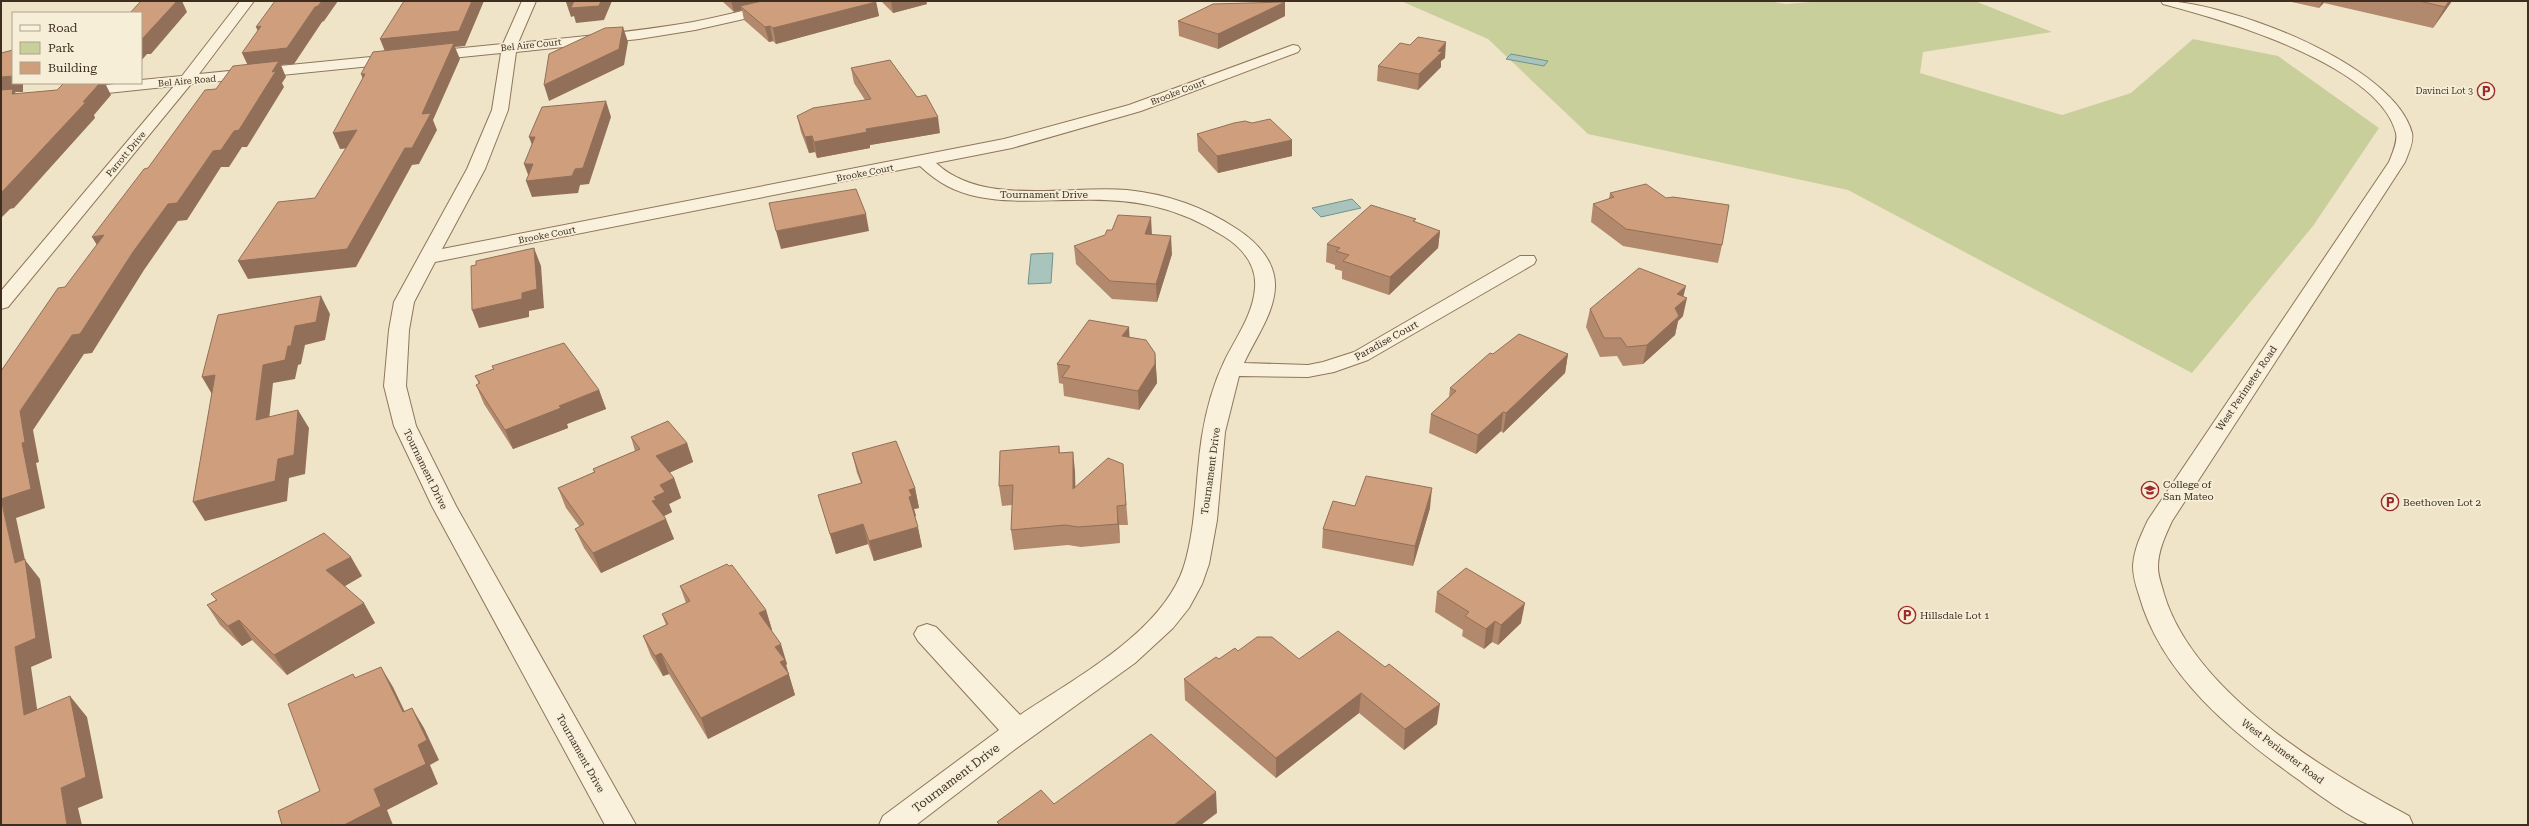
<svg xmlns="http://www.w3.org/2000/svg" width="2529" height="826" font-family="'Roboto Serif',serif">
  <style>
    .green { fill: #c9cf9b }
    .water { fill: #a9c4bc; stroke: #6f938a }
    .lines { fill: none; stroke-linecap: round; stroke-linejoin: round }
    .minor-casing { stroke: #8d765c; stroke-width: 2 }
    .minor { fill: #faf1dc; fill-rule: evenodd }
    .wall { fill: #b2896c }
    .shaded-wall { fill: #916f58 }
    .building { fill: #cf9f7d; stroke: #916f58 }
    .labels { text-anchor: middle; stroke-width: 3.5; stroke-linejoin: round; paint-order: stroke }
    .far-street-label { font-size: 9px; fill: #3d2e20; stroke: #f7eed8 }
    .far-poi-label { font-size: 9px; fill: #3d2e20; stroke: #f7eed8; text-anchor: end }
    .street-label { font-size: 10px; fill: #3d2e20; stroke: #f7eed8 }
    .poi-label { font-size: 10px; fill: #3d2e20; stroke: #f7eed8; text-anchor: start }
    .near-street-label { font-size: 12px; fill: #3d2e20; stroke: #f7eed8 }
  </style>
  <rect width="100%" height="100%" fill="#f0e4c8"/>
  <path class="green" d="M1401 1H1768L1786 4 1824 1H1975L2052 32 1923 52 1920 73 2062 115 2131 93 2193 39 2278 56 2379 128 2313 226 2192 373 1848 190 1588 134 1488 39Z"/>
  <g class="water">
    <path d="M1511 54 1548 61 1544 66 1506 59Z"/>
    <path d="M1352 199 1361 208 1321 217 1312 208Z"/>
    <path d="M1053 253 1051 283 1028 284 1031 254Z"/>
  </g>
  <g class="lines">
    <defs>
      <g id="minor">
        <path d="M240 1H254L199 74 503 44 522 1H536L518 43C577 37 635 32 693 22 733 15 771 1 812 1L810 4 695 30 639 39 516 52 508 110 485 169 442 249 1004 139 1129 105 1293 45 1298 46 1300 49 1298 52 1141 111 1012 148 936 163C983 207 1068 185 1127 190 1167 194 1204 207 1237 229 1257 242 1276 262 1275 287 1274 314 1255 339 1244 363L1308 365 1323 362 1354 352 1520 256H1534L1536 260 1534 264 1368 360 1334 372 1308 377 1239 376 1225 432 1217 520 1209 564 1202 584 1189 608 1173 628 1135 663 1014 750 916 825H879L883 816 999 730 918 641 914 634 918 627 927 624 936 627 1020 715C1075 678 1163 632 1184 566 1197 524 1195 479 1202 436 1206 411 1213 385 1224 362 1235 339 1253 315 1255 288 1257 265 1242 248 1225 237 1175 205 1131 198 1074 200 1043 200 1010 203 979 197 955 192 938 183 920 166L435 262 414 302 409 330 406 386 416 426 456 506 636 825H605L432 506 394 426 384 386 389 330 394 302 467 169 492 110 501 53 191 84 8 307 1 309V291L174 86 79 96 71 91 74 88 113 83H141V80L182 76Z"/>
        <path d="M2161 1C2226 1 2394 64 2412 133 2414 142 2408 154 2405 162L2172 521C2165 536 2158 551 2158 567 2158 577 2162 585 2164 594 2193 691 2324 771 2409 816L2413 825C2400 825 2383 826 2371 825 2355 821 2313 791 2299 780 2234 734 2161 675 2139 595 2136 586 2133 576 2133 566 2134 549 2141 535 2148 520L2389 162C2392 154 2398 142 2396 133 2379 65 2224 20 2163 4Z"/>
      </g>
    </defs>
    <use href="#minor" class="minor-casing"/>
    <use href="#minor" class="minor"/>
  </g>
  <g class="wall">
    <path d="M722 1H876L879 16 776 44 773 41 769 42 744 20 742 10 734 12Z"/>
    <path d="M881 1H926L927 4 893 13Z"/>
    <path d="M2287 1H2452L2433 28 2324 3 2319 8Z"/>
    <path d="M1285 2V16L1218 49 1179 36 1178 21Z"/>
    <path d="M1445 58 1441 61V67L1418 90 1377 81 1378 66Z"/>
    <path d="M851 68 940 133 870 145V148L817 158 815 152 809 153 801 132 797 116 865 100 854 83Z"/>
    <path d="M1252 123 1292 156 1218 173 1198 151 1197 134Z"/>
    <path d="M1610 193 1722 245 1718 263 1623 246 1591 222 1593 204 1609 199Z"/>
    <path d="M1415 222 1440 231 1438 248 1389 295 1342 279V271L1335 269V265L1326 262 1327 244Z"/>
    <path d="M1152 235 1172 254 1157 302 1112 299 1076 264 1074 246Z"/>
    <path d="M1683 296V316L1678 321 1675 335 1643 364 1623 366 1617 356 1600 357 1586 327 1590 309Z"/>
    <path d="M1129 327V338L1155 353 1157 383 1139 410 1064 396 1063 384 1059 383 1057 364Z"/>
    <path d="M1493 354H1568L1565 373 1503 433 1501 431 1476 454 1429 433 1431 414 1449 397 1450 388Z"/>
    <path d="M492 366 599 390 606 409 567 424 568 428 513 449 484 404 476 385 479 384 475 376 493 369Z"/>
    <path d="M631 437 687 443 693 462 669 473 674 478 681 498 669 504 672 512 664 516 674 539 601 573 584 548 575 529 580 527 566 508 558 488 594 472 593 469 635 451Z"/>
    <path d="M1059 446 1060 453 1075 471V488L1123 464 1128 525H1119L1120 543 1081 547 1068 545 1014 550 1011 530 1012 505 1002 506 999 486Z"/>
    <path d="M852 453 915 488 919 508 914 509 916 516H915L922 547 874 561 868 544 836 554 824 515 818 495 861 483 857 473Z"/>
    <path d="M1355 506 1430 508 1413 566 1322 548 1323 529Z"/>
    <path d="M362 576 345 586 375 623 287 675 252 640 242 646 220 625 207 605 216 600 211 594Z"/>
    <path d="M680 586 766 610 772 630 771 631 787 664 786 665 795 695 708 739 669 674 663 676 651 656 643 636 666 625 662 614 686 603Z"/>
    <path d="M1437 592 1521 623 1498 645 1492 642 1484 649 1462 636 1463 630 1435 612Z"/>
    <path d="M1238 651 1299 659 1437 724 1404 750 1359 713 1276 778 1185 700 1184 679 1219 659Z"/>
  </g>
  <g class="shaded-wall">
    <path d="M177 1H182L187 12 151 54H147L141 61V39Z"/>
    <path d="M322 1H338L324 21 322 22 294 64 281 65 286 77 282 83 284 87 247 147H242L229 167H221L187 220 178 221 144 270 92 353 84 354 33 430 39 462 36 463 45 508 16 518 25 560 40 579 52 658 31 667 41 736 24 715 15 647V563L1 499 22 443 20 411 72 335 249 68 242 53 315 7Z"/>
    <path d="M472 1H484L465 46 455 47 460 59 433 120 437 130 419 164 412 165 356 267 248 279 238 261 422 114 386 54 380 39Z"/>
    <path d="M574 1H612L604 20 576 23 574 16 571 17 566 2Z"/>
    <path d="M731 1H781L740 6 742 10 734 12Z"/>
    <path d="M891 1H926L927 4 893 13Z"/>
    <path d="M2322 1H2325L2319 8Z"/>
    <path d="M2449 1H2452L2433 28 2445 7Z"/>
    <path d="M876 2 879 16 776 44 773 28Z"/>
    <path d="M1285 2V16L1218 49V34Z"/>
    <path d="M261 26 263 42 256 27Z"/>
    <path d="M770 26 773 41 769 42 765 27Z"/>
    <path d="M623 27 628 42 624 65 549 101 544 85Z"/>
    <path d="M1446 42 1445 58 1441 61V67L1418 90 1419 74 1438 51Z"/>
    <path d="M361 74H365L367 90Z"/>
    <path d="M13 76V83H23V92H15L22 104 1 94V77Z"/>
    <path d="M82 83H122L106 85 111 95 94 115 95 118 14 208 10 209 1 218V192Z"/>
    <path d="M606 101 611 117 589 184 580 185 578 193 532 197 526 181 530 180 524 164H533L575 169Z"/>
    <path d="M938 117 940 133 870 145V148L817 158 814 142 866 129Z"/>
    <path d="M357 130 364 147 340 149 333 133Z"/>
    <path d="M812 136 815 152 809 153 805 137Z"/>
    <path d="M529 137H535V153Z"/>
    <path d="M1292 140V156L1218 173 1217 156Z"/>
    <path d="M866 214 869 231 781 249 776 231Z"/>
    <path d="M1151 217 1152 235 1145 234Z"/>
    <path d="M1440 231 1438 248 1389 295 1390 277Z"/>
    <path d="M104 235 103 255 92 237Z"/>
    <path d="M1171 236 1172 254 1157 302 1156 284Z"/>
    <path d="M534 248 541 266 544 308 529 311V317L479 328 472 310 522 293Z"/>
    <path d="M1686 286 1682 302 1687 298 1683 316 1678 321 1675 335 1643 364 1647 345 1677 294Z"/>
    <path d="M321 296 330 314 325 340 305 345 301 364 298 365 295 379 273 383 267 439 256 420 263 365 288 346 295 326Z"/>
    <path d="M1129 327 1130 345 1122 336Z"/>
    <path d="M1155 353 1157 383 1139 410 1138 391Z"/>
    <path d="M1568 354 1565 373 1503 433 1506 413Z"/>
    <path d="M215 375 213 396 202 377Z"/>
    <path d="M599 390 606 409 567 424 568 428 513 449 505 430 559 406Z"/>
    <path d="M298 410 309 428 305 474 289 478 287 501 205 521 193 502 278 459Z"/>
    <path d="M1503 412 1501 431 1476 454 1478 435Z"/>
    <path d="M687 443 693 462 662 476 656 456Z"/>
    <path d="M1073 452 1075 471 1076 509 1073 489Z"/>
    <path d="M674 478 681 498 669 504 672 512 662 517 652 501 660 485Z"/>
    <path d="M915 488 919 508 914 509 916 516 913 517 909 497V490Z"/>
    <path d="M1432 488 1430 508 1413 566 1415 546Z"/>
    <path d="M1117 506 1119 525 1120 543 1118 524Z"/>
    <path d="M666 519 674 539 601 573 593 553Z"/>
    <path d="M863 524 868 544 836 554 830 534Z"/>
    <path d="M918 527 922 547 874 561 869 541Z"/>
    <path d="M351 557 362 576 338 590 326 570Z"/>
    <path d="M364 603 375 623 287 675 274 655Z"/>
    <path d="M1525 603 1521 623 1498 645 1501 625Z"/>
    <path d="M766 610 772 630 766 634 759 613Z"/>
    <path d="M239 620 252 640 242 646 228 626Z"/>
    <path d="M1495 621 1492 642 1484 649 1486 629Z"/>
    <path d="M781 644 787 664 786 665 795 695 708 739 701 718 775 647Z"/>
    <path d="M661 653 669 674 663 676 655 656Z"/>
    <path d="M381 667 393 687 415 733 403 712Z"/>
    <path d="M1361 693 1359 713 1276 778V758Z"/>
    <path d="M70 696 87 717 103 798 78 808 82 825H67L61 788Z"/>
    <path d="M1440 704 1437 724 1404 750 1405 729Z"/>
    <path d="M412 708 424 728 439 760 430 765 438 784 387 810 393 825H344L374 789 418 745Z"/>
    <path d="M1216 792 1217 813 1201 825H1174Z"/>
  </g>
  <g class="building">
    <path d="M141 1H177L143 38 141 39V13H130Z"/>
    <path d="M275 1H322L318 6 315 7 287 48 242 53 261 26 256 27Z"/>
    <path d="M404 1H472L459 31 380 39Z"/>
    <path d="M566 1H601L599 6 571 8 574 1 566 2Z"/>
    <path d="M762 1H876V2L773 28 770 26 765 27 740 6Z"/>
    <path d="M2419 1H2449L2445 7Z"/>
    <path d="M1285 2 1218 34 1178 21 1213 4Z"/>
    <path d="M623 27 619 49 544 85 549 54 605 28Z"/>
    <path d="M1418 37 1446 42 1438 51 1442 52 1419 74 1378 66 1400 43 1410 45Z"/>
    <path d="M454 43 422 114 431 113 412 148H405L347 249 238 261 278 202 315 198 357 130 333 133 365 74H361L373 52Z"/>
    <path d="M13 50V76L1 77V53Z"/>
    <path d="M890 60 917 97 926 95 938 117 866 129 867 132 814 142 812 136 805 137 797 116 813 108 871 99 851 68Z"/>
    <path d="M279 61 272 72 276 71 239 130 234 131 221 150 213 151 177 203 168 204 133 252 80 334 72 335 20 411 25 442 22 443 31 489 1 499 15 563 25 559 36 638 15 647 24 715 70 696 86 777 61 788 67 825H1V371L58 288 65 287 104 235 92 237 144 169 148 168 205 90 216 89 233 66Z"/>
    <path d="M64 83H100L83 102H86L3 191 1 192V90L13 89 12 94 57 90Z"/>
    <path d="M606 101 583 168 575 169 572 176 526 181 533 164H524L535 137H529L542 107Z"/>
    <path d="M1270 119 1292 140 1217 156 1197 134 1234 123 1245 121 1252 123Z"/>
    <path d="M1646 184 1666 198 1673 197 1729 205 1722 245 1626 229 1593 204 1614 197 1610 193Z"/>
    <path d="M856 189 866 214 776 231 769 203Z"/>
    <path d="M1371 205 1416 219 1413 221 1440 231 1390 277 1343 261 1349 255 1336 251 1340 248 1327 244Z"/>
    <path d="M1118 215 1151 217 1145 234 1171 236 1156 284 1110 281 1074 246 1105 235 1107 230H1112Z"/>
    <path d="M534 248 537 289 522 293V299L472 310 471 266 476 265V261Z"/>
    <path d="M1639 268 1686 286 1677 294 1687 298 1675 308 1679 316 1647 345 1627 347 1621 338H1604L1590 309Z"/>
    <path d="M321 296 316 322 295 326 291 346H288L285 360 263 365 256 420 298 410 294 455 278 459 275 481 193 502 215 375 202 377 218 315Z"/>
    <path d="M1089 320 1129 327 1122 336 1146 340 1155 353V364L1138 391 1062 377 1070 366 1057 364Z"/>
    <path d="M1519 334 1568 354 1506 413 1503 412 1478 435 1431 414 1456 391 1450 388 1490 353 1493 354Z"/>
    <path d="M564 343 599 390 559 406 561 408 505 430 476 385 480 383 475 376 494 369 492 366Z"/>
    <path d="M668 421 687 443 656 456 674 478 660 485 665 492 654 497 656 500 652 501 666 519 593 553 575 529 584 524 558 488 595 472 593 469 640 449 631 437Z"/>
    <path d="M896 441 915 488 909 490 912 496 909 497 918 527 869 541 863 524 830 534 818 495 862 483 852 453Z"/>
    <path d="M1059 446V453L1073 452V489L1108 458 1123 464 1126 505 1117 506 1118 524 1078 527 1065 525 1011 530 1013 485 999 486 1000 451Z"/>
    <path d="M1366 476 1432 488 1415 546 1323 529 1333 501 1355 506Z"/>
    <path d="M324 533 351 557 326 570 364 603 274 655 239 620 228 626 207 605 217 600 211 594Z"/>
    <path d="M727 564 729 566 732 565 766 610 759 613 781 644 775 647 785 660 780 662 789 674 701 718 661 653 655 656 643 636 668 624 662 614 690 601 680 586Z"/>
    <path d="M1466 568 1525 603 1501 625 1495 621 1486 629 1465 616 1469 612 1437 592Z"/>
    <path d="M1338 631 1385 667 1389 664 1440 704 1405 729 1361 693 1276 758 1184 679 1216 657 1219 659 1235 648 1238 651 1257 637H1272L1299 659Z"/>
    <path d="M381 667 403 712 412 708 427 740 418 745 426 764 374 789 381 806 344 825H334L333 824 331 825H282L278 811 320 791 288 704 353 674 355 678Z"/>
    <path d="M1151 734 1216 792 1174 825H1000L997 822 1041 790 1054 804Z"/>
  </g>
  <defs>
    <symbol id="parking-ring" viewBox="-11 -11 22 22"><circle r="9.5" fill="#f7eed8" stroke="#9e2a2b" stroke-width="1.5"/><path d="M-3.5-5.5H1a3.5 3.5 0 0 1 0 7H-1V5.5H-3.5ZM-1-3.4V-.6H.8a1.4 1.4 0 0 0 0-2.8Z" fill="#9e2a2b"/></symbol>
    <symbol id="university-ring" viewBox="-11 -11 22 22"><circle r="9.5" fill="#f7eed8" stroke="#9e2a2b" stroke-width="1.5"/><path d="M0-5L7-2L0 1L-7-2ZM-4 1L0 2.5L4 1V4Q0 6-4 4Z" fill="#9e2a2b"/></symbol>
  </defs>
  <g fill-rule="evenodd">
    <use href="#parking-ring" x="2476" y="81" width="20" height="20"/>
    <use href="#university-ring" x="2140" y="480" width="20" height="20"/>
    <use href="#parking-ring" x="2380" y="492" width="20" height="20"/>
    <use href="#parking-ring" x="1897" y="605" width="20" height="20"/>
  </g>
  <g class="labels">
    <g class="far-street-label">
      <text transform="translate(531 45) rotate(-6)" y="3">Bel Aire Court</text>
      <text transform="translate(187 81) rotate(-5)" y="3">Bel Aire Road</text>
      <text transform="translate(1178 92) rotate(-21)" y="3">Brooke Court</text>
      <text transform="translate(126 154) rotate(-50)" y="3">Parrott Drive</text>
      <text transform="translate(865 173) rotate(-11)" y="3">Brooke Court</text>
      <text transform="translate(547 235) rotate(-11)" y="3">Brooke Court</text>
    </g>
    <g class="far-poi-label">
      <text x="2473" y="94">Davinci Lot 3</text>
    </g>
    <g class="street-label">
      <text x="1044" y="198">Tournament Drive</text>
      <text transform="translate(1386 340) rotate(-29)" y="4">Paradise Court</text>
      <text transform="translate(2246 388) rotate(-56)" y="4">West Perimeter Road</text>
      <text transform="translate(426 469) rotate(64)" y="4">Tournament Drive</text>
      <text transform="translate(1210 471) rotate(-82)" y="4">Tournament Drive</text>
      <text transform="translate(2283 751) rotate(37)" y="4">West Perimeter Road</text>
      <text transform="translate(581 753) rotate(61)" y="4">Tournament Drive</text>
    </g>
    <g class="poi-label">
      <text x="2163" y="488">College of<tspan x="2163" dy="12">San Mateo</tspan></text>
      <text x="2403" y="506">Beethoven Lot 2</text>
      <text x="1920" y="619">Hillsdale Lot 1</text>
    </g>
    <g class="near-street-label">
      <text transform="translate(956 778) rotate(-37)" y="4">Tournament Drive</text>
    </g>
  </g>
  <rect width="2529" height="826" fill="none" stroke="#3d2e20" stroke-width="4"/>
  <rect x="12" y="12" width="130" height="72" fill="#f7eed8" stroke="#ada18e"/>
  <rect x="20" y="25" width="20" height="6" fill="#faf1dc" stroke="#ada18e"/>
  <text x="48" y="32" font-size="12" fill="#3d2e20">Road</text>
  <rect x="20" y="42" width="20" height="12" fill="#c9cf9b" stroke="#ada18e"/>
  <text x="48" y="52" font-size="12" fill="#3d2e20">Park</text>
  <rect x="20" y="62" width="20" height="12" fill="#cf9f7d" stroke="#ada18e"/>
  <text x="48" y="72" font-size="12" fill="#3d2e20">Building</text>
</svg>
